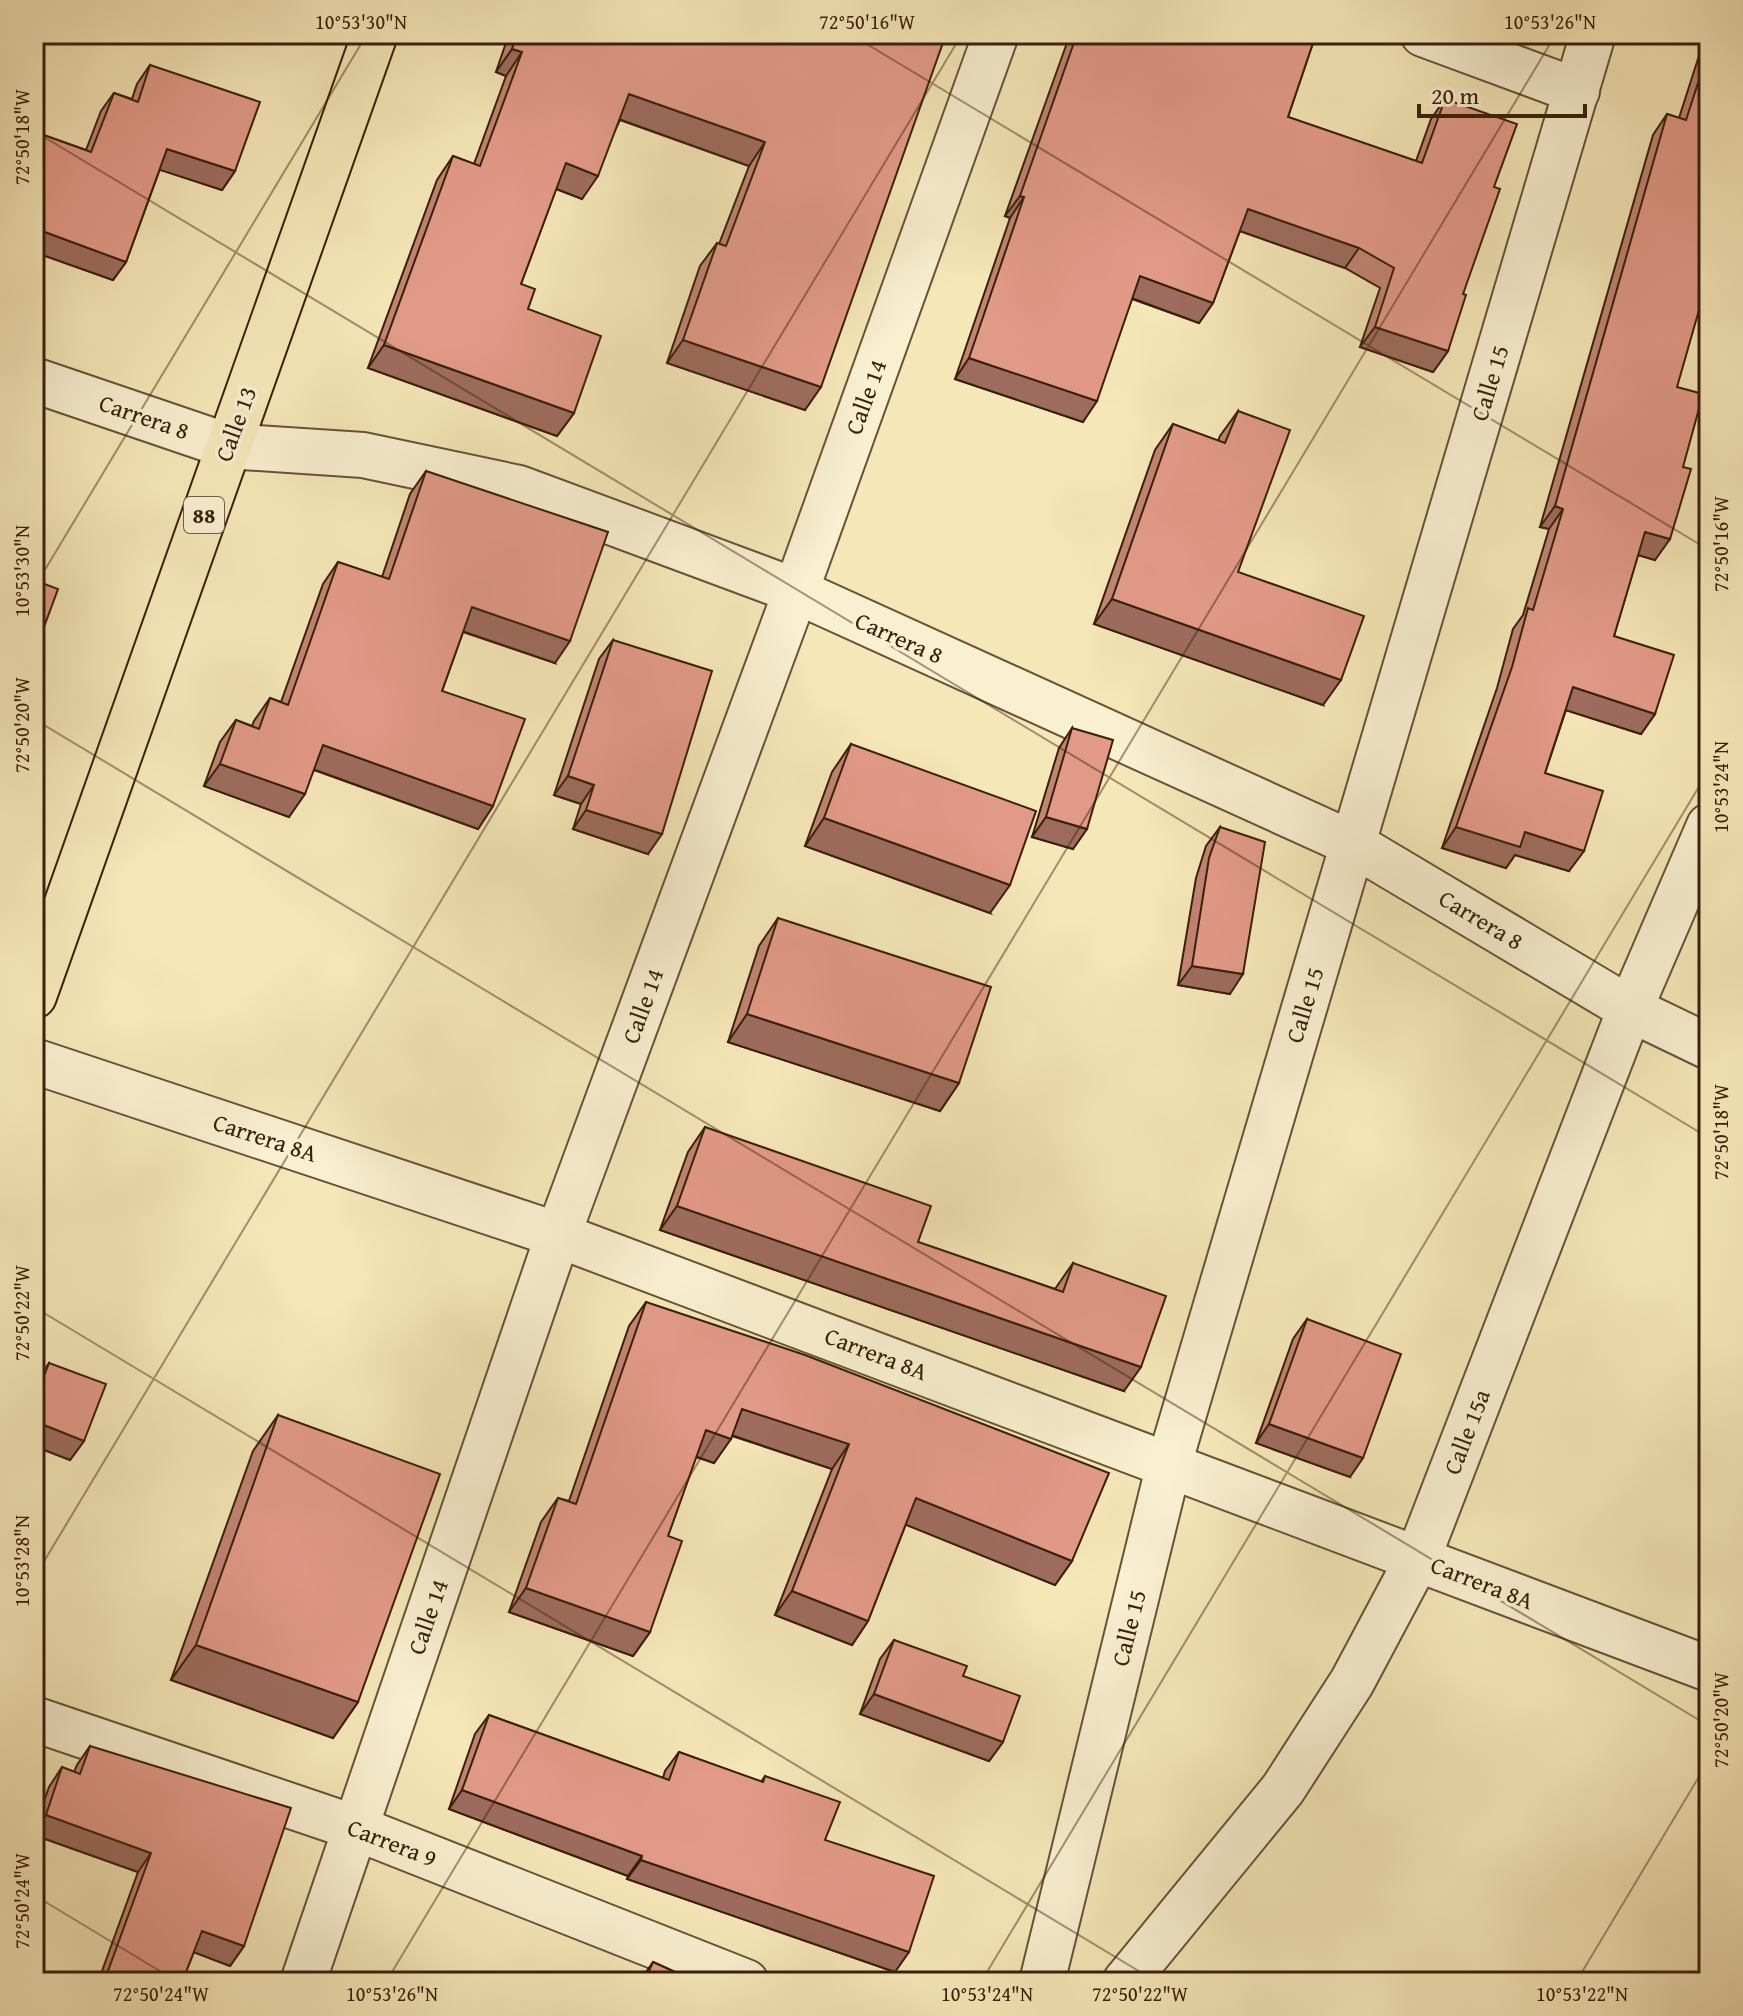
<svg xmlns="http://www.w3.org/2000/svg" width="1743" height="2016" font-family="'Gentium Book Plus',serif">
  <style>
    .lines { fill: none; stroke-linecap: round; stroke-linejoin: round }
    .street-casing { stroke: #685236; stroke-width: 48 }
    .highway-casing { stroke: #39200b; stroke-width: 48 }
    .street { stroke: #f9efd1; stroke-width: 44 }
    .highway { stroke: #f6e7b8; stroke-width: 44 }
    .wall { fill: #c28475; stroke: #39200b; stroke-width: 2 }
    .shaded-wall { fill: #9e6c5f; stroke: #39200b; stroke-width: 2 }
    .building { fill: #e29a88; stroke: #39200b; stroke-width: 2 }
    .ticks { fill: none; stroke: #39200b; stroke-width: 2; stroke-opacity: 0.45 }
    .labels { text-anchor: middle; stroke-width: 7; stroke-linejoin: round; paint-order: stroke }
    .shield { fill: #f9efd1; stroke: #735e46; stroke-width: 2 }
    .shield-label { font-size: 22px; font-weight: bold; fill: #39200b }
    .street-label { font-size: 24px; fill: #39200b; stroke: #f9efd1 }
    .neatline { fill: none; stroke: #39200b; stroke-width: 3 }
    .ticks-label { font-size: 20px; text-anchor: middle; fill: #39200b }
  </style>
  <rect width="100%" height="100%" fill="#f6e7b8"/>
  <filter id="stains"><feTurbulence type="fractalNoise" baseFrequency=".0025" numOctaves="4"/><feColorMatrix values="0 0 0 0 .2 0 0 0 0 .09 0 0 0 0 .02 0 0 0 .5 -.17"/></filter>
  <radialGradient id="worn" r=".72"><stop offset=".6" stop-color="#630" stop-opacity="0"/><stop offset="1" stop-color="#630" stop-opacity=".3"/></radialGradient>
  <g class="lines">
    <defs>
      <g id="street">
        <path d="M1423 34 1577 91"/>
        <path d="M34 380 228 446 363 455 519 488 796 591 1353 844 1630 1009 1709 1047"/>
        <path d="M34 1061 558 1235 1709 1669"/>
        <path d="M34 1719 356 1828 746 1982"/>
        <path d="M303 1982 558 1235 796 591 996 34"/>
        <path d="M1042 1982 1169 1464 1593 34"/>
        <path d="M1125 1982 1283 1789 1352 1682 1418 1558 1630 1009 1709 826"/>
      </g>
      <path id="highway" d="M34 996 375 34"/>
    </defs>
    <use href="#street" class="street-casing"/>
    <use href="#highway" class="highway-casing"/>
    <use href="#street" class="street"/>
    <use href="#highway" class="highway"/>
  </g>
  <g class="wall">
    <path d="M509 34H764L782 41 785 34H946L805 410 667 363 700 266 717 243 719 244 749 166 620 120 582 199 556 189 521 284 528 309 574 413 557 436 368 368 437 180 453 156 474 164 506 76 496 72Z"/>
    <path d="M1061 34H1316L1288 117 1416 161 1431 119 1445 99 1494 187 1463 294 1448 351 1433 372 1360 347 1380 288 1345 268 1240 231 1213 303 1199 323 1132 299 1083 422 955 379 1010 218 1005 216 1068 40 1059 37Z"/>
    <path d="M1706 34H1709V190L1703 209 1677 387 1655 560 1638 555 1614 636 1655 714 1641 734 1566 710 1545 773 1569 871 1515 855 1506 868 1442 848 1497 688 1513 629 1523 615 1549 529 1540 527 1653 135 1667 114 1679 118Z"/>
    <path d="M150 65 235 171 222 190 160 169 126 262 113 280 34 252V138L38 133 86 150 101 111 114 93 132 99 137 84Z"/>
    <path d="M1238 411V572L1323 705 1094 624 1155 450 1173 424 1218 441 1220 436Z"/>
    <path d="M426 471 555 663 463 632 442 691 493 806 478 829 314 770 289 817 204 786 220 742 236 720 252 726 254 721 270 698 281 702 323 584 338 562 382 577 410 494Z"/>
    <path d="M613 640 648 854 573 829 581 804 554 795 599 659Z"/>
    <path d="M1072 728 1073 849 1032 837 1059 748Z"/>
    <path d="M851 744 990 913 805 846 832 772Z"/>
    <path d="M1220 827 1230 994 1178 985 1196 878 1206 846Z"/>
    <path d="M778 918 959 1083 940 1111 728 1042 759 946Z"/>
    <path d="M705 1127 918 1242 1055 1289 1073 1263 1124 1391 660 1230 688 1152Z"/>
    <path d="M646 1302 1072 1561 1055 1585 906 1524 868 1621 852 1645 775 1615 832 1469 732 1436 714 1463 696 1457 668 1536 650 1632 633 1656 509 1612 541 1522 558 1498 569 1501 629 1326Z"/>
    <path d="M1307 1319 1350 1477 1256 1443 1293 1339Z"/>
    <path d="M49 1363 84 1441 70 1460 34 1446V1387L36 1382Z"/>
    <path d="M278 1415 358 1702 333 1738 171 1680 253 1451Z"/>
    <path d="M894 1640 963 1676 1003 1742 989 1761 860 1714 880 1659Z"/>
    <path d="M489 1715 663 1778 665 1771 679 1752 761 1782 765 1776 825 1840 895 1972 627 1879 628 1876 449 1809 475 1734Z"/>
    <path d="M90 1746 244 1946 230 1966 194 1952 182 1982H98L138 1872 34 1835V1829L49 1787 62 1767 74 1772 77 1765Z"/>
    <path d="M653 1962 697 1982H639Z"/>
  </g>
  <g class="shaded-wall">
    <path d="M1062 34H1073L1068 40 1059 37Z"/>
    <path d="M512 49 522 52 506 76 496 72Z"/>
    <path d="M629 94 765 142 749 166 613 117Z"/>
    <path d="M167 149 235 171 222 190 154 168Z"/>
    <path d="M566 163 598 176 582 199 549 186Z"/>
    <path d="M1020 196 1024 197 1010 218 1005 216Z"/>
    <path d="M1248 209 1359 248 1345 268 1234 229Z"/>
    <path d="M34 228 126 262 113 280 34 252Z"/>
    <path d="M1140 276 1213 303 1199 323 1126 296Z"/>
    <path d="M1375 327 1448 351 1433 372 1360 347Z"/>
    <path d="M683 340 821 387 805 410 667 363Z"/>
    <path d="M384 345 574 413 557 436 368 368Z"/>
    <path d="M969 358 1097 401 1083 422 955 379Z"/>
    <path d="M1555 506 1563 509 1549 529 1540 527Z"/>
    <path d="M1645 532 1670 539 1655 560 1631 553Z"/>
    <path d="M1112 599 1341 680 1323 705 1094 624Z"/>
    <path d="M472 607 570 641 555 663 456 629Z"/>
    <path d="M1573 687 1655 714 1641 734 1559 708Z"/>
    <path d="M323 745 493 806 478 829 307 767Z"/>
    <path d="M220 764 305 794 289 817 204 786Z"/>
    <path d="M568 776 594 785 581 804 554 795Z"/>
    <path d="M586 810 662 834 648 854 573 829Z"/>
    <path d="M1046 817 1087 829 1073 849 1032 837Z"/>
    <path d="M824 818 1010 885 990 913 805 846Z"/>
    <path d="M1456 827 1525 832 1584 851 1569 871 1515 855 1506 868 1442 848Z"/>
    <path d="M1192 966 1243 974 1230 994 1178 985Z"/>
    <path d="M747 1014 959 1083 940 1111 728 1042Z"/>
    <path d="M677 1206 1141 1367 1124 1391 660 1230Z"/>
    <path d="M742 1409 849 1444 832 1469 725 1433Z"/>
    <path d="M34 1421 84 1441 70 1460 34 1446Z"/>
    <path d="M1269 1424 1363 1458 1350 1477 1256 1443Z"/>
    <path d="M706 1430 731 1439 714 1463 689 1454Z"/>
    <path d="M916 1498 1072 1561 1055 1585 899 1522Z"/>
    <path d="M526 1588 650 1632 633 1656 509 1612Z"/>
    <path d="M792 1591 868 1621 852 1645 775 1615Z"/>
    <path d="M196 1645 358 1702 333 1738 171 1680Z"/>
    <path d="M874 1694 1003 1742 989 1761 860 1714Z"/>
    <path d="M462 1790 642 1856 628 1876 449 1809Z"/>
    <path d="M46 1815 151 1853 138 1872 34 1835V1831Z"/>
    <path d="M641 1860 909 1952 895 1972 627 1879Z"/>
    <path d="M202 1931 244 1946 230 1966 188 1950Z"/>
  </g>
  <g class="building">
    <path d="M517 34H764L789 43 793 34H946L821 387 683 340 717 243 726 246 765 142 629 94 598 176 566 163 521 284 535 289 528 309 601 336 574 413 384 345 453 156 480 166 522 52 512 49Z"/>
    <path d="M1077 34H1316L1288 117 1422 163 1445 99 1517 124 1494 187 1500 189 1463 294 1466 295 1448 351 1375 327 1394 268 1359 248 1248 209 1213 303 1140 276 1097 401 969 358 1024 197 1020 196Z"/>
    <path d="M1709 49V190L1703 209 1709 210V275L1677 387 1703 394 1683 467 1691 469 1670 539 1645 532 1614 636 1674 655 1655 714 1573 687 1545 773 1603 791 1584 851 1525 832 1520 847 1456 827 1512 667 1528 608 1533 610 1563 509 1555 506 1667 114 1686 120Z"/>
    <path d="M150 65 260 102 235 171 167 149 126 262 34 228V143L38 133 91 152 114 93 138 102Z"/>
    <path d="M1238 411 1290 430 1238 572 1364 616 1341 680 1112 599 1173 424 1225 443Z"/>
    <path d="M426 471 608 532 570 641 472 607 442 691 525 719 493 806 323 745 305 794 220 764 236 720 259 729 270 698 288 705 338 562 389 579Z"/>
    <path d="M34 580 58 589 34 654Z"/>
    <path d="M613 640 712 671 662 834 586 810 594 785 568 776Z"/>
    <path d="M1072 728 1113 740 1087 829 1046 817Z"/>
    <path d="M851 744 1036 811 1010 885 824 818Z"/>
    <path d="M1220 827 1265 842 1243 974 1192 966 1209 858Z"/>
    <path d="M778 918 991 987 959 1083 747 1014Z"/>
    <path d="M705 1127 931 1206 918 1242 1063 1292 1073 1263 1166 1296 1141 1367 677 1206Z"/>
    <path d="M646 1302 805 1355 1109 1473 1072 1561 916 1498 868 1621 792 1591 849 1444 742 1409 731 1439 706 1430 668 1536 682 1541 650 1632 526 1588 558 1498 576 1504Z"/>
    <path d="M1307 1319 1401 1354 1363 1458 1269 1424Z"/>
    <path d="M49 1363 106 1384 84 1441 34 1421V1402Z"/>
    <path d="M278 1415 440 1474 358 1702 196 1645Z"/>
    <path d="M894 1640 967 1666 963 1676 1020 1696 1003 1742 874 1694Z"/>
    <path d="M489 1715 669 1780 679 1752 763 1782 765 1776 840 1802 825 1840 934 1876 909 1952 641 1860 642 1856 462 1790Z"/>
    <path d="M90 1746 291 1808 244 1946 202 1931 182 1982H104L151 1853 46 1815 62 1767 80 1774Z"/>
    <path d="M34 1802 41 1805 34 1825Z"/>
    <path d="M653 1962 697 1982H644Z"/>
  </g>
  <path class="ticks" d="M850 34 1709 550M34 131 1709 1138M34 588 367 34M34 719 1709 1726M34 1307 1157 1982M34 1578 962 34M34 1895 178 1982M386 1982 1556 34M981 1982 1709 770M1576 1982 1709 1760"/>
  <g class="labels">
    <rect class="shield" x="184" y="497" width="40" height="36" rx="6"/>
    <g class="shield-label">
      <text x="204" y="523">88</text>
    </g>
    <g class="street-label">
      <text transform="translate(1490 383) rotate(-73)" y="8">Calle 15</text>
      <text transform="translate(866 397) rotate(-70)" y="8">Calle 14</text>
      <text transform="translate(144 417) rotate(19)" y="8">Carrera 8</text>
      <text transform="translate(236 424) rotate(-70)" y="8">Calle 13</text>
      <text transform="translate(899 638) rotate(24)" y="8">Carrera 8</text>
      <text transform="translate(1481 920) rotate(31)" y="8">Carrera 8</text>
      <text transform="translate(1305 1005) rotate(-73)" y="8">Calle 15</text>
      <text transform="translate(643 1006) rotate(-70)" y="8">Calle 14</text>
      <text transform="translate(265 1138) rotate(18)" y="8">Carrera 8A</text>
      <text transform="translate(876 1354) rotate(21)" y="8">Carrera 8A</text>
      <text transform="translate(1467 1432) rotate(-69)" y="8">Calle 15a</text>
      <text transform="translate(1482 1583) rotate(21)" y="8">Carrera 8A</text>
      <text transform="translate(428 1617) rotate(-71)" y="8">Calle 14</text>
      <text transform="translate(1129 1628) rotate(-76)" y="8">Calle 15</text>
      <text transform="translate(392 1843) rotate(21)" y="8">Carrera 9</text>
    </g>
  </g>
  <rect width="1743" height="2016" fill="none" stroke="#f6e7b8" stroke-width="88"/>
  <path d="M1419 104v12h166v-12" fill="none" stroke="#39200b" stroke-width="4"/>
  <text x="1431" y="104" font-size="24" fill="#39200b" stroke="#f9efd1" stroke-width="6" paint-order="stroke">20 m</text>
  <rect x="44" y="44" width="1655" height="1928" class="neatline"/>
  <g class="ticks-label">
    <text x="361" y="29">10°53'30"N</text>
    <text x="867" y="29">72°50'16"W</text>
    <text x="1550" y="29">10°53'26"N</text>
    <text transform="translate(22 137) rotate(-90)" y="7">72°50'18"W</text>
    <text transform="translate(1721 544) rotate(-90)" y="7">72°50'16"W</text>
    <text transform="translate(22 571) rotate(-90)" y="7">10°53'30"N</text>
    <text transform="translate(22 725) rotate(-90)" y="7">72°50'20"W</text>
    <text transform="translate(1721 787) rotate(-90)" y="7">10°53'24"N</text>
    <text transform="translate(1721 1132) rotate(-90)" y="7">72°50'18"W</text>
    <text transform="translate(22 1313) rotate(-90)" y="7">72°50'22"W</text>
    <text transform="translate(22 1561) rotate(-90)" y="7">10°53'28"N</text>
    <text transform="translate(1721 1720) rotate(-90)" y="7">72°50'20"W</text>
    <text transform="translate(22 1901) rotate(-90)" y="7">72°50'24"W</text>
    <text x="161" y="2001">72°50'24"W</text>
    <text x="392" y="2001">10°53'26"N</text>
    <text x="987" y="2001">10°53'24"N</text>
    <text x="1140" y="2001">72°50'22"W</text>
    <text x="1582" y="2001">10°53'22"N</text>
  </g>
  <rect width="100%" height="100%" filter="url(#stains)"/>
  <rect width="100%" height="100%" fill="url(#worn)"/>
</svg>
